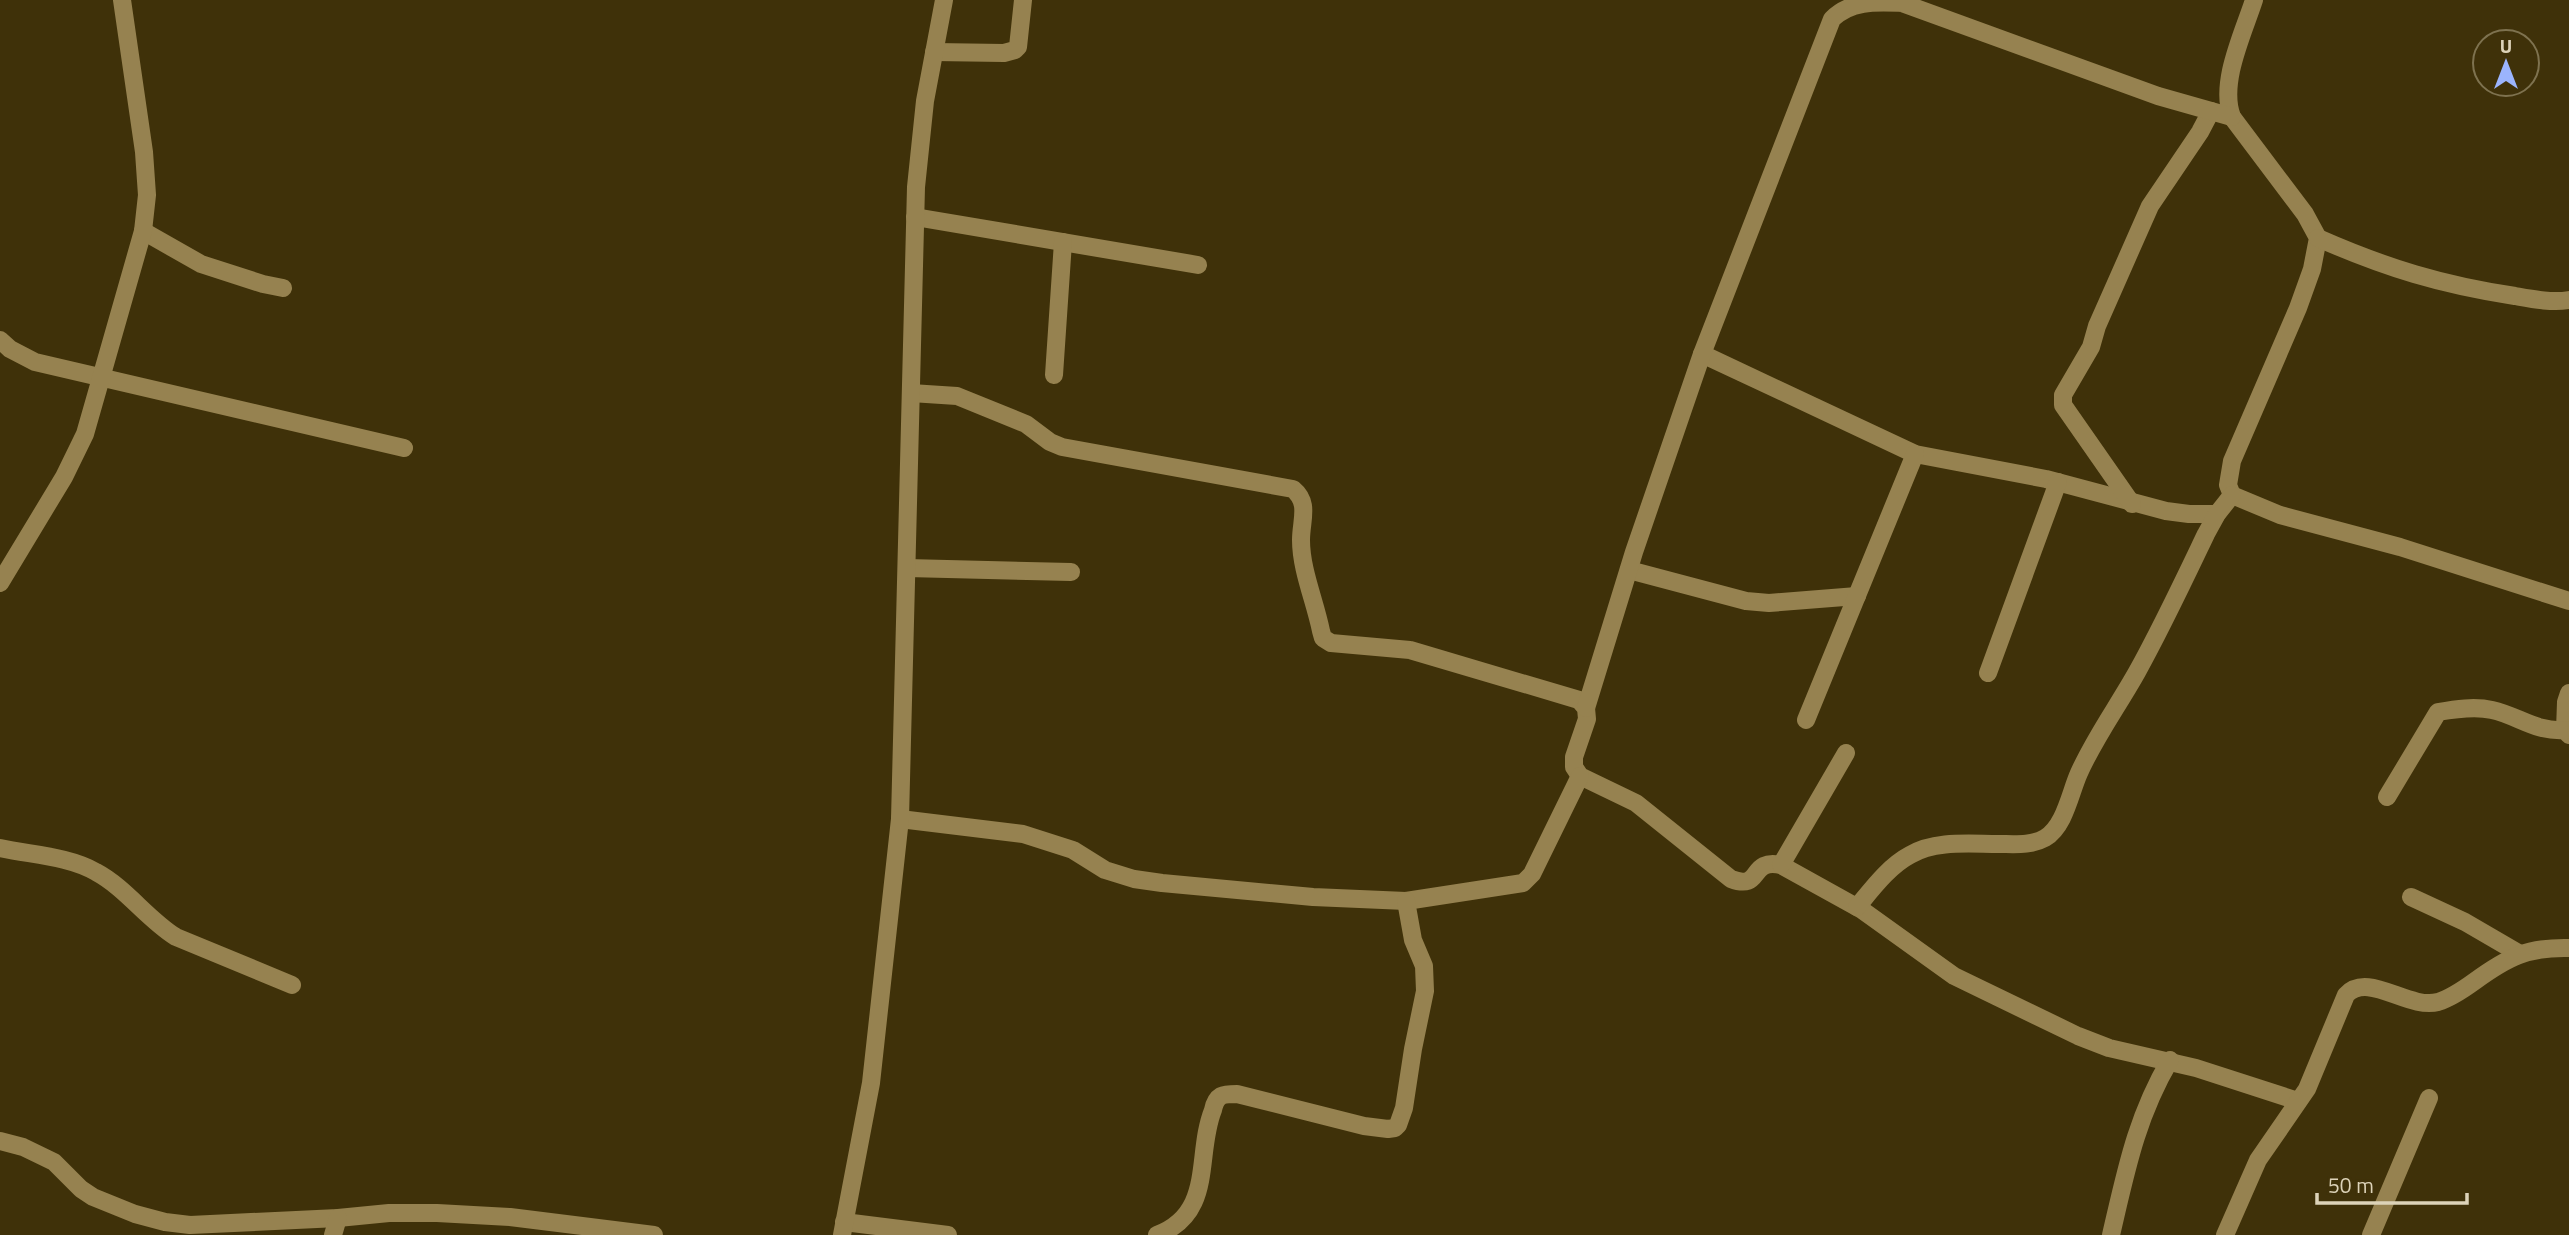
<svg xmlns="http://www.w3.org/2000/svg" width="2569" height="1235" font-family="'Titillium Web',sans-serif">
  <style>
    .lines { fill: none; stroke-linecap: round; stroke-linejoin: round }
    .minor { stroke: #968250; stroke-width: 18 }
  </style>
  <rect width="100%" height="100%" fill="#3f3109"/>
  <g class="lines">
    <g class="minor">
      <path d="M2254 0C2243 34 2219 83 2232 117L2305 214 2318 238 2312 269 2298 308 2232 461 2228 485 2232 495 2280 515 2400 547 2569 601"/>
      <path d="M934 52 1004 53 1015 50 1018 47 1023 0"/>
      <path d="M915 217 1198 265"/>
      <path d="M143 231 201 264 263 284 283 288"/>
      <path d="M2318 238C2386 268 2442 285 2515 296 2532 299 2552 303 2569 300"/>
      <path d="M0 340 10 349 35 362 404 448"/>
      <path d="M1702 354 1915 454 2046 479 2166 511 2189 514H2217"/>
      <path d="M1054 375 1063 242"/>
      <path d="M911 393 957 396 1026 424 1050 442 1062 447 1293 489C1310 503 1301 520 1301 540 1301 570 1315 601 1321 631L1323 638 1331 643 1410 650 1579 700 1586 708 1587 719 1574 757V767L1580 776 1636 803 1731 879C1763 891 1748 858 1781 865L1862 910 1954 976 2078 1036 2109 1048 2196 1068 2298 1101"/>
      <path d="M2132 504 2063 405V395L2091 347 2097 326 2150 206 2200 132 2211 111"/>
      <path d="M907 568 1071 572"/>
      <path d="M1629 570 1746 601 1769 603 1857 596"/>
      <path d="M0 583 64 477 85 434 143 231 147 195 144 152 122 0"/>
      <path d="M1988 673 2058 482"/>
      <path d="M2569 693 2566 702 2565 730 2569 735"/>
      <path d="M1586 708 1634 552 1702 354 1832 19C1851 0 1877 2 1902 3L2158 96 2232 117"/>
      <path d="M1806 720 1915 454"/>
      <path d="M2387 797 2438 712C2455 709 2475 706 2492 710 2519 716 2535 732 2565 730"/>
      <path d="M900 819 1023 834 1073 850 1105 870 1134 879 1162 883 1313 897 1406 901 1523 883 1532 874 1580 776"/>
      <path d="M0 848C31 855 68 856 96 872 126 888 147 919 176 937L292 985"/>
      <path d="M1781 865 1846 753"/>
      <path d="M2411 897 2465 922 2520 954"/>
      <path d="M1857 907C1872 889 1889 866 1910 855 1935 840 1970 844 1998 844 2014 844 2031 846 2045 838 2065 826 2070 793 2079 773 2095 737 2118 706 2137 672 2162 627 2184 580 2206 534L2217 514 2232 495"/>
      <path d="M0 1141 23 1147 54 1162 81 1189 93 1197 135 1214 165 1222 190 1225 338 1218 389 1213H437L510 1217 654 1235"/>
      <path d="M844 1222 948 1235"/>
      <path d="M333 1235 338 1218"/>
      <path d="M842 1235 871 1083 900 819 916 187 925 101 944 0"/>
      <path d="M1157 1235C1215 1213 1195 1155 1213 1110 1214 1105 1216 1099 1221 1096 1225 1094 1232 1094 1237 1094L1364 1126 1388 1129 1395 1128 1398 1125 1404 1108 1413 1049 1425 991 1424 966 1413 940 1406 901"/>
      <path d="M2111 1235C2126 1171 2136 1118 2170 1060"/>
      <path d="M2225 1235 2258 1160 2307 1089 2346 995C2368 971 2408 1010 2438 1002 2451 998 2464 989 2475 981 2508 957 2528 947 2569 948"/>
      <path d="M2371 1235 2429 1098"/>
    </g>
  </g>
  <g transform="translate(2506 63)"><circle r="33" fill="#3f3109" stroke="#7e724f" stroke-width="2"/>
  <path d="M0-5L12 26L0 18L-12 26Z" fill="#9bb4fd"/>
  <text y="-10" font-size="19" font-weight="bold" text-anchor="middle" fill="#ddd3b9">U</text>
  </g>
  <path d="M2317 1193v10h150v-10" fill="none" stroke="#ddd3b9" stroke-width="3.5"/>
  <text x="2328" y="1193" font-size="21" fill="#ddd3b9" stroke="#3f3109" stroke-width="5" paint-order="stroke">50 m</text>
</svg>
